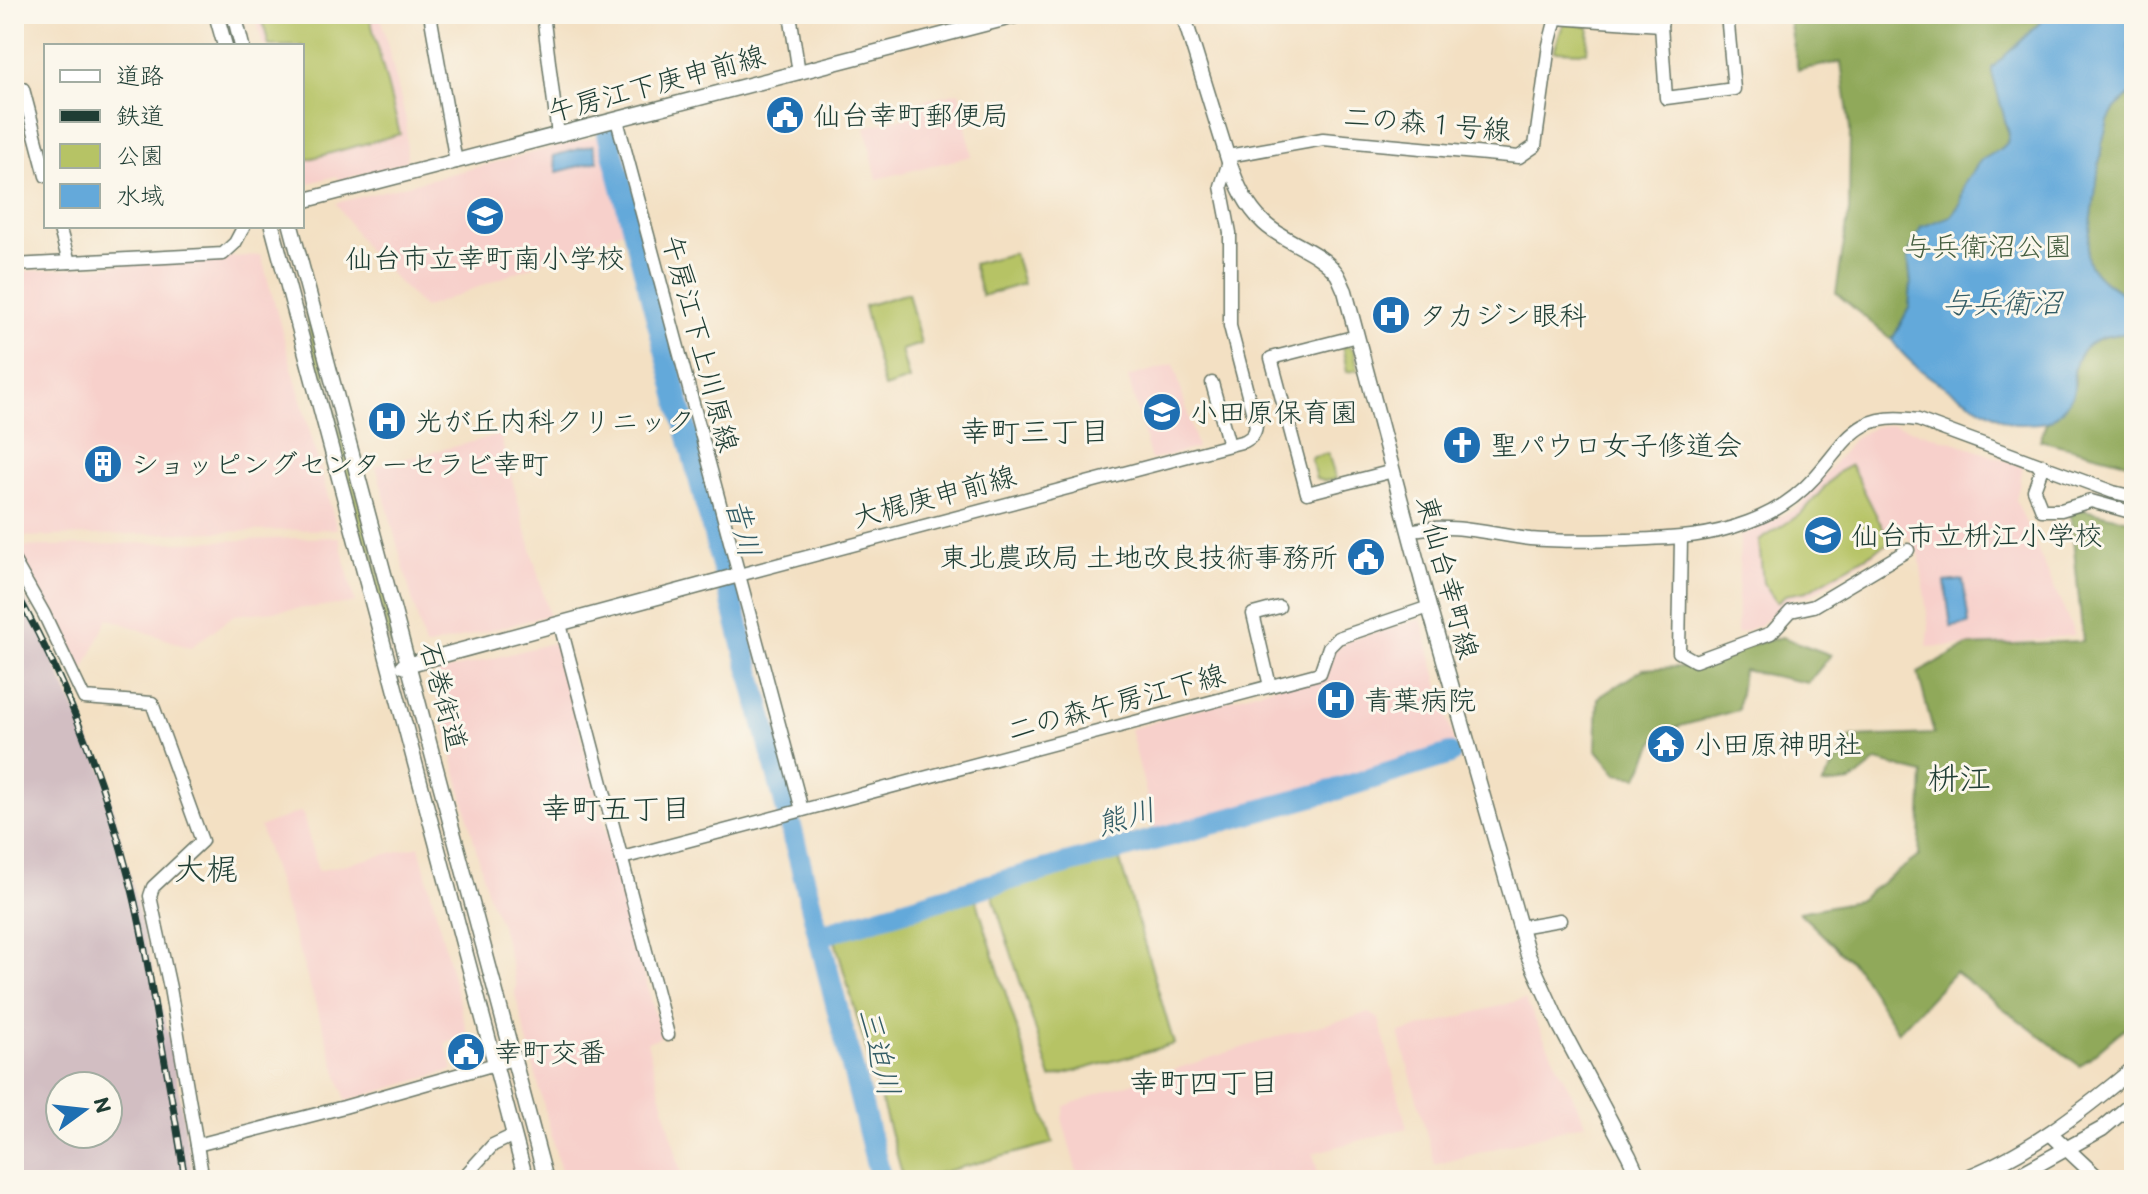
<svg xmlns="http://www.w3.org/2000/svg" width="2148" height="1194" font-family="Itim,'Klee One',sans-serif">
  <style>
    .built { fill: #f7d0cb }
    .industrial { fill: #d2bec2; fill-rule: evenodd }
    .green { fill: #b6c365; stroke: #6a804c; stroke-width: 2 }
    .forest { fill: #90a95a; stroke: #587347; stroke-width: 2 }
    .water { fill: #64a9da; stroke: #427387; stroke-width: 2 }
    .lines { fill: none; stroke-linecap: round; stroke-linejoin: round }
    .river { stroke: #64a9da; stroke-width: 22 }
    .minor-casing { stroke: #697666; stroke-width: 15 }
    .tertiary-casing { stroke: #697666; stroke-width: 17 }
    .minor { stroke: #fff; stroke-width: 12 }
    .tertiary { stroke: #fff; stroke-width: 14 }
    .rail-casing { stroke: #1f3d34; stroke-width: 7 }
    .rail { stroke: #fbf7ec; stroke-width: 4; stroke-dasharray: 12; stroke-linecap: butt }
    .labels { text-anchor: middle; stroke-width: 6; stroke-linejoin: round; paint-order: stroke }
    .street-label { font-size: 28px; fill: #1f3d34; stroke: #fbf7ec }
    .poi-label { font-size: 28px; fill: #1f3d34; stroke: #fbf7ec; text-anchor: start }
    .park-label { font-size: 28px; fill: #455e40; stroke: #fbf7ec }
    .water-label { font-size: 30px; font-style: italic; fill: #345d66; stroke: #fbf7ec }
    .neighbourhood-label { font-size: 30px; fill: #1f3d34; stroke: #fbf7ec }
    .quarter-label { font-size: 32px; fill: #1f3d34; stroke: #fbf7ec }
  </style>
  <rect width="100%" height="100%" fill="#fbf7ec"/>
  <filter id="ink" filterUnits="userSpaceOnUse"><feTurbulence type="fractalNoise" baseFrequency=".0125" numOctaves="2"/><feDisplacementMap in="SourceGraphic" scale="16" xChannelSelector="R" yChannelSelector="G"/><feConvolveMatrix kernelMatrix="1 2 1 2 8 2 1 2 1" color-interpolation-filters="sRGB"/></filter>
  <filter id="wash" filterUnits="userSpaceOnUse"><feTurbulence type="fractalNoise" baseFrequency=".006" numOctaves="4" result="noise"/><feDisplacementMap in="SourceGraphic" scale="32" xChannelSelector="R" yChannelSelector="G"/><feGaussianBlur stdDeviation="1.8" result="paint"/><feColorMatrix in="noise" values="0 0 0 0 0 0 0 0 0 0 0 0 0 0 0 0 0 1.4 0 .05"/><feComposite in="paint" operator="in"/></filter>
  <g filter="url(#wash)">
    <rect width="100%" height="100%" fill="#f3e0c3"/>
    <g class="built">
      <path d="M255 14H380L406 120 407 162 340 180 336 176 302 185V46H263Z"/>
      <path d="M959 92 972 156 877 179 865 127 911 116 909 104Z"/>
      <path d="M602 135 628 229 424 308 366 249 336 203Z"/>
      <path d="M261 255 337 529 14 537V272Z"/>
      <path d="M1174 364 1197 448 1151 460 1128 377Z"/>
      <path d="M1893 424 1956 443 2023 467 2016 500 2075 635 2004 644 1927 647 1929 629 1919 552 1906 534 1810 595 1789 599 1760 625 1737 634 1740 536 1798 508 1854 438 1874 427Z"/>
      <path d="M500 435 549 615 425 647 376 466Z"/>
      <path d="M339 537 355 603 234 615 190 648 108 618 81 677 17 547Z"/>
      <path d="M1421 619 1456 749 1156 833 1130 729 1327 671 1334 651 1348 641Z"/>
      <path d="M556 642 661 1037 647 1042 683 1180H563L515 994 516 985 501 925 489 898 433 684 439 672Z"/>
      <path d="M302 811 318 871 419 846 468 1036 445 1043 453 1070 346 1101 260 827Z"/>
      <path d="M1525 999 1586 1123 1435 1165 1399 1033Z"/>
      <path d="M1369 1013 1379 1019 1407 1128 1313 1153 1320 1180H1079L1062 1118 1065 1106 1103 1092 1279 1036Z"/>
      <path d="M1610 1170 1612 1180H1559L1576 1177Z"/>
    </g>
    <path class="industrial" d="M14 579 24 595 106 778 171 1045 194 1180H14ZM60 1086H108V1134H60Z"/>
    <g class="green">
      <path d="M261 14H369L400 134 302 161V46H269Z"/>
      <path d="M1564 22 1589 27 1587 52 1554 51Z"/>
      <path d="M1014 253 1023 284 982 296 973 264Z"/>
      <path d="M908 293 921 344 901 350 909 380 884 388 864 306Z"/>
      <path d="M304 301H306L397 644 391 645 316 366Z"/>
      <path d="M1342 345H1346L1354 350 1358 370 1347 372Z"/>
      <path d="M1328 453 1336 479 1324 481 1316 479 1311 458Z"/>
      <path d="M1851 465 1890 542 1807 591 1785 595 1777 603 1763 583 1759 541 1802 513 1838 472Z"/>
      <path d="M1117 851 1174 1044 1051 1078 990 887Z"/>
      <path d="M976 899 1053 1143 913 1180H904L834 937Z"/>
    </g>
    <g class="forest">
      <path d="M1788 14H2049L2004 121 2009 134 2007 143 2002 148 1980 162 1964 184 1960 204 1951 216 1908 256 1911 284 1909 308 1892 340 1836 293 1849 211 1850 129 1841 62 1798 70Z"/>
      <path d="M2134 91V299C2117 292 2087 273 2087 253L2102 144 2108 121 2115 108Z"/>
      <path d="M2134 333V464L2040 440 2046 423 2051 420 2075 384C2069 343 2101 334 2134 333Z"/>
      <path d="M2070 507 2134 521V1020L2080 1066 1955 972 1898 1032 1858 969 1799 912 1857 901 1919 856 1923 774 1877 761 1851 782 1822 785 1851 737 1934 734 1918 673 1967 646 2083 641Z"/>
      <path d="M1782 637 1831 655 1808 683 1743 670 1738 710 1659 732 1638 777 1617 774 1596 749 1598 698 1643 669 1695 666 1747 646Z"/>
    </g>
    <g class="water">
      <path d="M2049 14H2134V31L2130 38 2129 48 2134 62V91L2115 108 2108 121 2102 144 2087 253C2087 273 2117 292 2134 299V333C2106 334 2079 338 2074 372 2073 380 2076 388 2072 396 2068 403 2059 414 2052 419 2047 424 2018 425 2011 423 2003 421 1996 415 1989 412 1956 394 1912 371 1892 340L1909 308 1911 284 1908 256 1921 227 1951 216 1960 204 1964 184 1980 161 2002 148 2007 143 2009 134 1992 73V68Z"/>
      <path d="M593 145 598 161 557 172 553 156Z"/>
      <path d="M1963 580 1969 624 1951 627 1945 582Z"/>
    </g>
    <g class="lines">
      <g class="river">
        <path d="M608 134 786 807 881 1180"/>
        <path d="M819 938 824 934 986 886 1335 790 1450 754"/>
      </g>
    </g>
  </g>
  <g filter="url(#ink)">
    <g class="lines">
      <defs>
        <g id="minor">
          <path d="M430 14 456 162"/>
          <path d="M543 14 558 135"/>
          <path d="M790 14 799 73"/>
          <path d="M1664 14 1661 25 1666 98 1734 89 1727 14"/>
          <path d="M1556 18 1661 25"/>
          <path d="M23 89 46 176"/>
          <path d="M617 120 802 810"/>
          <path d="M1228 156 1323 139 1519 157 1535 146 1549 45 1557 14"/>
          <path d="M59 226 69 262"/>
          <path d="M14 265 223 254 235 243 244 226"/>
          <path d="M1357 336 1271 358 1307 493 1393 471"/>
          <path d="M1212 383 1229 445"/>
          <path d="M2043 465 2034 490 2042 510H2061L2091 501 2134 513"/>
          <path d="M1409 531C1448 522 1491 534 1530 539 1563 542 1595 541 1628 540 1673 538 1705 538 1748 522 1773 513 1796 498 1814 478 1848 440 1857 410 1918 420L2113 492 2134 497"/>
          <path d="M1681 538 1679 652 1695 661 1771 633 1791 611 1814 606 1908 550"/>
          <path d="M14 561 44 614 84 698 152 703 202 841 153 887 150 896 170 988 203 1180"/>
          <path d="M739 575 1245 441C1252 437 1255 434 1256 426L1230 326V233L1221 186 1229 162"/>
          <path d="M560 624 668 1035"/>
          <path d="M1270 686 1253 614 1279 607"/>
          <path d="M622 858 1320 673 1329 647 1338 638 1429 607"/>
          <path d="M1519 927 1560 920"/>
          <path d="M197 1145 344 1107 513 1059"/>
          <path d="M461 1180 493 1145 514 1135"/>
        </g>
        <g id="tertiary">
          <path d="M216 14 225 46"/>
          <path d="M234 14 242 46"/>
          <path d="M1183 14 1229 162C1237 185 1246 206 1264 223 1285 243 1319 250 1337 274 1340 279 1342 285 1345 291L1429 607 1528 955 1560 1026 1629 1156 1640 1180"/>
          <path d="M302 201 1023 14"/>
          <path d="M272 226 526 1180"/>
          <path d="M291 226 546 1180"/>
          <path d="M403 666 739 575"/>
          <path d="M2050 1133 2100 1180"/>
          <path d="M1960 1180C2025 1156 2081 1112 2134 1068"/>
          <path d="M2010 1180 2102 1129 2134 1102"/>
        </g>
      </defs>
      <use href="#minor" class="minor-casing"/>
      <use href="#tertiary" class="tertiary-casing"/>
      <use href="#minor" class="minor"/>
      <use href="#tertiary" class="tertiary"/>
      <defs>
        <path id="rail" d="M14 589C66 680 104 781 130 882 142 927 149 973 157 1019 167 1072 177 1126 185 1180"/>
      </defs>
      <use href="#rail" class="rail-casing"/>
      <use href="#rail" class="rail"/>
    </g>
  </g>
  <defs>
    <symbol id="civic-disc" viewBox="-11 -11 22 22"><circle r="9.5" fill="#1f6fb2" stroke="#fbf7ec"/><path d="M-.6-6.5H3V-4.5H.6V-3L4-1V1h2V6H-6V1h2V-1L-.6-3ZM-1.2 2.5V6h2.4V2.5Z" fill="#fff"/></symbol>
    <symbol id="school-disc" viewBox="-11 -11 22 22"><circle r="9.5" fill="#1f6fb2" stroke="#fbf7ec"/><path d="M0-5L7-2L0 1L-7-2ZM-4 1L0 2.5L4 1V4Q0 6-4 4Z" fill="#fff"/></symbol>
    <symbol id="hospital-disc" viewBox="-11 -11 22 22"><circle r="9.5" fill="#1f6fb2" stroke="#fbf7ec"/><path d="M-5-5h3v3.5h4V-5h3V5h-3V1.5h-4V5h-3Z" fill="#fff"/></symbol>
    <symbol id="church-disc" viewBox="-11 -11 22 22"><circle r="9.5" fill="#1f6fb2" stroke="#fbf7ec"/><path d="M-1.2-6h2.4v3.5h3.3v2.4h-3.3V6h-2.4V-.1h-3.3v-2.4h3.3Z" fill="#fff"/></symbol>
    <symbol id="building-disc" viewBox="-11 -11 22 22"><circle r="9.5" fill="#1f6fb2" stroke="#fbf7ec"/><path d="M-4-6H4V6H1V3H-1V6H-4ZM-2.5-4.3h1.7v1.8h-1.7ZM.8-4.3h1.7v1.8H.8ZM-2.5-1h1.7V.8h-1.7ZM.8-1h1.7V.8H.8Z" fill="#fff"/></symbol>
    <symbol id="temple-disc" viewBox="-11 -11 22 22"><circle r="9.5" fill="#1f6fb2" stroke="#fbf7ec"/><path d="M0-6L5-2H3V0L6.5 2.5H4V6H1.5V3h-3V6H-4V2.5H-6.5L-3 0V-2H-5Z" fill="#fff"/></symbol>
  </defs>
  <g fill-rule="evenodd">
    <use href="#civic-disc" x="763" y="93" width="44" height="44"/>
    <use href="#school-disc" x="463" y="194" width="44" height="44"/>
    <use href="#hospital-disc" x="1369" y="293" width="44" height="44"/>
    <use href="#school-disc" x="1140" y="390" width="44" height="44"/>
    <use href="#hospital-disc" x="365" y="399" width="44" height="44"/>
    <use href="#church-disc" x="1440" y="423" width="44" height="44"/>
    <use href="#building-disc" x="81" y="442" width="44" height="44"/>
    <use href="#school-disc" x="1801" y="513" width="44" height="44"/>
    <use href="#civic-disc" x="1344" y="535" width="44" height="44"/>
    <use href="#hospital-disc" x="1314" y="678" width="44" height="44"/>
    <use href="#temple-disc" x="1644" y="722" width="44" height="44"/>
    <use href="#civic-disc" x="444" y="1030" width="44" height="44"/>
  </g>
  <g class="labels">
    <g class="street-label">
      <text transform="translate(656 83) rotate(-15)" y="10">午房江下庚申前線</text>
      <text transform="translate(1427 123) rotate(5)" y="10">二の森１号線</text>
      <text transform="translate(701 343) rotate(75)" y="10">午房江下上川原線</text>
      <text transform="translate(934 496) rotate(-15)" y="10">大梶庚申前線</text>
      <text transform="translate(1448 577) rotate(75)" y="10">東仙台幸町線</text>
      <text transform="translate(444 696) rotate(75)" y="10">石巻街道</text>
      <text transform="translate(1116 702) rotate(-15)" y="10">二の森午房江下線</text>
    </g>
    <g class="poi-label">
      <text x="813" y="125">仙台幸町郵便局</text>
      <text x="485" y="268" text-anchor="middle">仙台市立幸町南小学校</text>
      <text x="1419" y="325">タカジン眼科</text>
      <text x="1190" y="422">小田原保育園</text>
      <text x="415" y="431">光が丘内科クリニック</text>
      <text x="1490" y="455">聖パウロ女子修道会</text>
      <text x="131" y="474">ショッピングセンターセラビ幸町</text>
      <text x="1851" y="545">仙台市立枡江小学校</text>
      <text x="1338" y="567" text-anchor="end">東北農政局 土地改良技術事務所</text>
      <text x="1364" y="710">青葉病院</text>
      <text x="1694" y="754">小田原神明社</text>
      <text x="494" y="1062">幸町交番</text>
    </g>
    <g class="park-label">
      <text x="1988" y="256">与兵衛沼公園</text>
    </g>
    <g class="water-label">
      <text x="2002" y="313">与兵衛沼</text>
      <text transform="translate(743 528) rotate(75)" y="10">昔川</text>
      <text transform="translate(1126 817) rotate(-16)" y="10">熊川</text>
      <text transform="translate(879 1052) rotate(76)" y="10">三迫川</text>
    </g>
    <g class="neighbourhood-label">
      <text x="1035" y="442">幸町三丁目</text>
      <text x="616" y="819">幸町五丁目</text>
      <text x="1204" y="1093">幸町四丁目</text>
    </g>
    <g class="quarter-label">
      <text x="1959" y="789">枡江</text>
      <text x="206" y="880">大梶</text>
    </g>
  </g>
  <rect width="2148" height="1194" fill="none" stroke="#fbf7ec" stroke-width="48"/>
  <rect x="44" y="44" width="260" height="184" fill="#fbf7ec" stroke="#a3ada2" stroke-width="2"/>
  <rect x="60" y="70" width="40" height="12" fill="#ffffff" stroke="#a3ada2" stroke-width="2"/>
  <text x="116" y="84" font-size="24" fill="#1f3d34">道路</text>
  <rect x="60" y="110" width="40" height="12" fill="#1f3d34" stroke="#a3ada2" stroke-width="2"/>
  <text x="116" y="124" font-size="24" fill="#1f3d34">鉄道</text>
  <rect x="60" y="144" width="40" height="24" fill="#b6c365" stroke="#a3ada2" stroke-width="2"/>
  <text x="116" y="164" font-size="24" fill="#1f3d34">公園</text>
  <rect x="60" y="184" width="40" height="24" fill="#64a9da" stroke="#a3ada2" stroke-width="2"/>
  <text x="116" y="204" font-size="24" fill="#1f3d34">水域</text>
  <g transform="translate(84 1110) rotate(75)"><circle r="38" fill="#fbf7ec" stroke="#a3ada2" stroke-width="2"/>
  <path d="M0-6L14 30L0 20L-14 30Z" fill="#1f6fb2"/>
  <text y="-12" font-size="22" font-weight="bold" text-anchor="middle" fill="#1f3d34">N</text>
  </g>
</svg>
